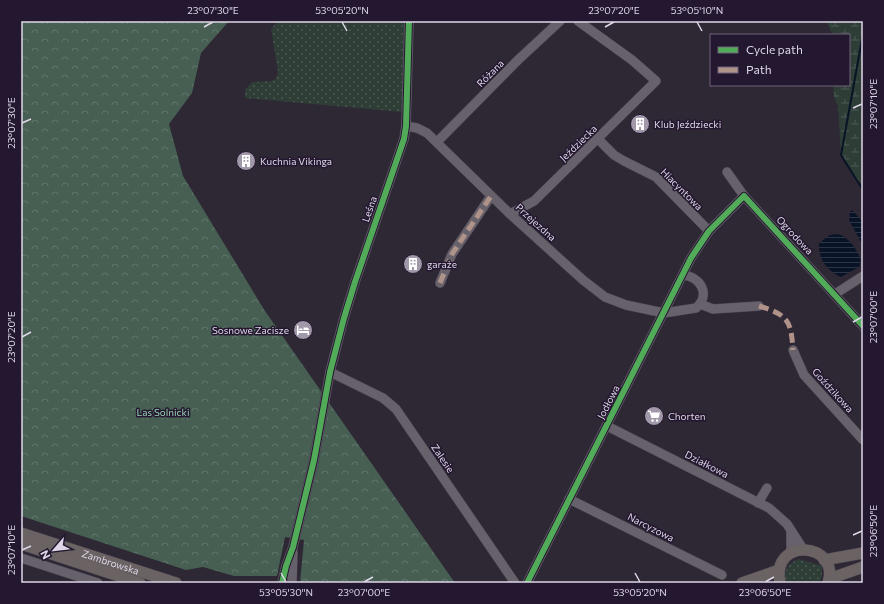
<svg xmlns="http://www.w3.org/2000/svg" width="884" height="604" font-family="Commissioner,sans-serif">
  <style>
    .grass { fill: url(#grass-dots) }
    .forest { fill: url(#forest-crowns) }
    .wetland { fill: url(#wetland-marsh) }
    .water { fill: url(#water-rules) }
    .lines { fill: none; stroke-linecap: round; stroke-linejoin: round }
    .stream { stroke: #081325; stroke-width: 2 }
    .minor-casing { stroke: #4a4450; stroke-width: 10 }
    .major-casing { stroke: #4a4450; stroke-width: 12 }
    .minor { stroke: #66616b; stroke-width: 9 }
    .major { stroke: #6a6263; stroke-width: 11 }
    .quiet { stroke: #af9288; stroke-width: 5; stroke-dasharray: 10 5; stroke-linecap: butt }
    .cycleway-casing { stroke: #241730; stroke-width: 8 }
    .cycleway { stroke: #51ab58; stroke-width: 6 }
    .ticks { fill: none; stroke: #dfd7e8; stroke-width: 1.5 }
    .labels { text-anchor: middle; stroke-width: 3; stroke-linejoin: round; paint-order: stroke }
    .street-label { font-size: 10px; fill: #dfd7e8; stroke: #241730 }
    .poi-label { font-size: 10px; fill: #dfd7e8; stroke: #241730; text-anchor: start }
    .park-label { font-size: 10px; fill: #9bd5b5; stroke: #241730 }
    .neatline { fill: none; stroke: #dfd7e8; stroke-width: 1.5 }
    .ticks-label { font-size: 10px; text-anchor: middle; fill: #dfd7e8 }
  </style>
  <defs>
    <pattern id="grass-dots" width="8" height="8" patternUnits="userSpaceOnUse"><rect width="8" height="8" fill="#2e3e37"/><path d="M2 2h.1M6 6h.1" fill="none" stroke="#4c5954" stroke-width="1.8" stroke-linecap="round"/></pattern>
    <pattern id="forest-crowns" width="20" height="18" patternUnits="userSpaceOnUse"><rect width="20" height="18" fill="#465f52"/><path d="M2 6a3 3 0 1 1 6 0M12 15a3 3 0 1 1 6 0" fill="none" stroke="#60756b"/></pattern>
    <pattern id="wetland-marsh" width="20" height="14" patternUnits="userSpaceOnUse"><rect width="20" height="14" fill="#2e3e37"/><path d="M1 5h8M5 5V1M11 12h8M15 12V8" fill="none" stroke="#4c5954"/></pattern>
    <pattern id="water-rules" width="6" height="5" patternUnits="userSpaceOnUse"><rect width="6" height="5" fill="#081325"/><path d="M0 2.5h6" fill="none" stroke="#2c3545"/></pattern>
  </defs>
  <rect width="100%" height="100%" fill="#2e2734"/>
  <g class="grass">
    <path d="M278 21H405L402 112 245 98V90L252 82 271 81 276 79 278 72 271 29Z"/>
    <path d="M799 559 822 566V576L819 583H784C785 570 786 564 799 559Z"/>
  </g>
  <path class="forest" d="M21 21H229L201 53 192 93 169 124 183 176 265 311 455 583H300L304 540 285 537 277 576H234L203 567 186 570 21 516Z"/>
  <path class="wetland" d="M826 21H863V182L858 183 841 155 838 107 834 97 833 85H849V35H833Z"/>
  <g class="water">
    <path d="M852 210 863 222V246L849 220 850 212Z"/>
    <path d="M838 234C849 237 858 251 861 261L859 267 841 277C827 271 818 259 819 243L830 235Z"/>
  </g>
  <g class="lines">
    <path class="stream" d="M863 34 841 155 863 190"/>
    <defs>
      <g id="minor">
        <path d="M406 126 417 128 427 133 510 214 583 280 605 297 626 305 664 313 696 308C711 295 701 277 683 275"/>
        <path d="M598 139 614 155 624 161 656 177 709 231"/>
        <path d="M437 142 518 60 560 21"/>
        <path d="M727 172 744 196"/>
        <path d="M510 214 534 201 656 81 632 60 578 21"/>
        <path d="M440 283 452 254 491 196"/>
        <path d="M835 294 863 276"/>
        <path d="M700 304 713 309 759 306"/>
        <path d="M793 350 804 375 863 440"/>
        <path d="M330 372 383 398 396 409 515 583"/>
        <path d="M607 426 769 508 787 524 803 549"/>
        <path d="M569 499 722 575"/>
        <path d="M758 503 767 488"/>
        <path d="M791 531V553"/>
        <path d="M21 558 98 583"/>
        <path d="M282 583 286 566 293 547 314 460 330 372 344 318 355 282 404 139 406 126 409 21"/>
        <path d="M292 583 293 552"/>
        <path d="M527 583 691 258 709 231 744 196 863 326"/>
      </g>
      <g id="major">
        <path id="s1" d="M21 533 176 583"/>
        <path d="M21 544 140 583"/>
        <path d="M824 560 863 553"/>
        <path d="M829 579 863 567"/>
        <path d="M742 583 779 570"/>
        <path d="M780 583C770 536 841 542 828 583"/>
      </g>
    </defs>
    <use href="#minor" class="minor-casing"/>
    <use href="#major" class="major-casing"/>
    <use href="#minor" class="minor"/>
    <use href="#major" class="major"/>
    <g class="quiet">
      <path d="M440 283 452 254 491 196"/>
      <path d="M759 306C788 315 791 320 793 350"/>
    </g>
    <defs>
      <g id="cycleway">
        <path d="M282 583 286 566 293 547 314 460 330 372 344 318 355 282 404 139 406 126 409 21"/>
        <path d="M527 583 691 258 709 231 744 196 863 326"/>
      </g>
    </defs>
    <use href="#cycleway" class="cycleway-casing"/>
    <use href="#cycleway" class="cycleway"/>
  </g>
  <path class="ticks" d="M342 22 347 31M697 22 702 31M204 27 213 22M605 27 614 22M853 108 862 104M22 123 31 119M853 322 862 317M22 337 31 332M853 535 862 531M22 550 31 546M281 573 286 582M635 573 640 582M364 582 373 577M765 582 774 577"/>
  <defs>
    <symbol id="building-disc" viewBox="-11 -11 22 22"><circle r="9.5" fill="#a199a9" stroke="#241730"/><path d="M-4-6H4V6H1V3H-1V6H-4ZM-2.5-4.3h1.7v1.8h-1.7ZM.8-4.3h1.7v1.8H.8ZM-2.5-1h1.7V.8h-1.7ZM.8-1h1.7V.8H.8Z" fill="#fff"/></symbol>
    <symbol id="hotel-disc" viewBox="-11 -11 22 22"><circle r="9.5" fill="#a199a9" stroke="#241730"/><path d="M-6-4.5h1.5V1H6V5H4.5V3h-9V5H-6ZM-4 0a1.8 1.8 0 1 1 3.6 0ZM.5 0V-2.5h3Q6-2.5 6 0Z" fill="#fff"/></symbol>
    <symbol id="supermarket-disc" viewBox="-11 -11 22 22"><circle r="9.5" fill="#a199a9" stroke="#241730"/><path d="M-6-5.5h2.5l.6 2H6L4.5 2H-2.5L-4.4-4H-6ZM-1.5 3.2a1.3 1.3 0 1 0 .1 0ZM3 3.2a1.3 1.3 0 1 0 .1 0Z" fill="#fff"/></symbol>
  </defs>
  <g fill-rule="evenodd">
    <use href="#building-disc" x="629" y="113" width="22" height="22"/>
    <use href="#building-disc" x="235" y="150" width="22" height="22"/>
    <use href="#building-disc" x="402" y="253" width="22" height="22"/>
    <use href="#hotel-disc" x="292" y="319" width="22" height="22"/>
    <use href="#supermarket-disc" x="643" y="405" width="22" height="22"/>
  </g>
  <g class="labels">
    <g class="street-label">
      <text transform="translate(490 73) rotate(-45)" y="4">Różana</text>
      <text transform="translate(578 143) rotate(-44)" y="4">Jeździecka</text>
      <text transform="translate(682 189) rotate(45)" y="4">Hiacyntowa</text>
      <text transform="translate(369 209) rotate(-71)" y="4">Leśna</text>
      <text transform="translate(536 222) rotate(42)" y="4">Przejezdna</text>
      <text transform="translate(795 235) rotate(47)" y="4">Ogrodowa</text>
      <text transform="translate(833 390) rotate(48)" y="4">Goździkowa</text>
      <text transform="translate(608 402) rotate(-63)" y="4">Jodłowa</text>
      <text transform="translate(443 458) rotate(56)" y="4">Zalesie</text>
      <text transform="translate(707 464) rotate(27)" y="4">Działkowa</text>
      <text transform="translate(651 527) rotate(27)" y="4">Narcyzowa</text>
      <text dy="4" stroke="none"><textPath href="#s1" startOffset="94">Zambrowska</textPath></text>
    </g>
    <g class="poi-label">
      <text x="654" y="128">Klub Jeździecki</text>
      <text x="260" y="165">Kuchnia Vikinga</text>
      <text x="427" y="268">garaże</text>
      <text x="289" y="334" text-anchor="end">Sosnowe Zacisze</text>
      <text x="668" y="420">Chorten</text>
    </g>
    <g class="park-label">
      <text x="163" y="416">Las Solnicki</text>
    </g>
  </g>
  <rect width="884" height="604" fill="none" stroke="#241730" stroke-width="44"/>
  <rect x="710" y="34" width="140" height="52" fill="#241730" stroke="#6f647a"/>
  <rect x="718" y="47" width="20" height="6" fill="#51ab58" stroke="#6f647a"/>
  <text x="746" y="54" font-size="12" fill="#dfd7e8">Cycle path</text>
  <rect x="718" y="67" width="20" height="6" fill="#af9288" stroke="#6f647a"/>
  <text x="746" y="74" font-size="12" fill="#dfd7e8">Path</text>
  <g transform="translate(54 550) rotate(242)" stroke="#241730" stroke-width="3" paint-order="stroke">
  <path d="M0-3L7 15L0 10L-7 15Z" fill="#dfd7e8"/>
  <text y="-6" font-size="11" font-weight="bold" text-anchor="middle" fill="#dfd7e8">N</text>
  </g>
  <rect x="22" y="22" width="840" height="560" class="neatline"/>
  <g class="ticks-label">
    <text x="213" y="14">23°07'30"E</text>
    <text x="342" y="14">53°05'20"N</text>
    <text x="614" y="14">23°07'20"E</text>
    <text x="697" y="14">53°05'10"N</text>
    <text transform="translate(873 104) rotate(-90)" y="4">23°07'10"E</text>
    <text transform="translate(11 123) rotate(-90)" y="4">23°07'30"E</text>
    <text transform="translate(873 317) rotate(-90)" y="4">23°07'00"E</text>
    <text transform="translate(11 337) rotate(-90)" y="4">23°07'20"E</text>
    <text transform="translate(873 531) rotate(-90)" y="4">23°06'50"E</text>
    <text transform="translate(11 550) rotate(-90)" y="4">23°07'10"E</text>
    <text x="286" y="596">53°05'30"N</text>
    <text x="364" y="596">23°07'00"E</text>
    <text x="640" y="596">53°05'20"N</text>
    <text x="765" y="596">23°06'50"E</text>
  </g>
</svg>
